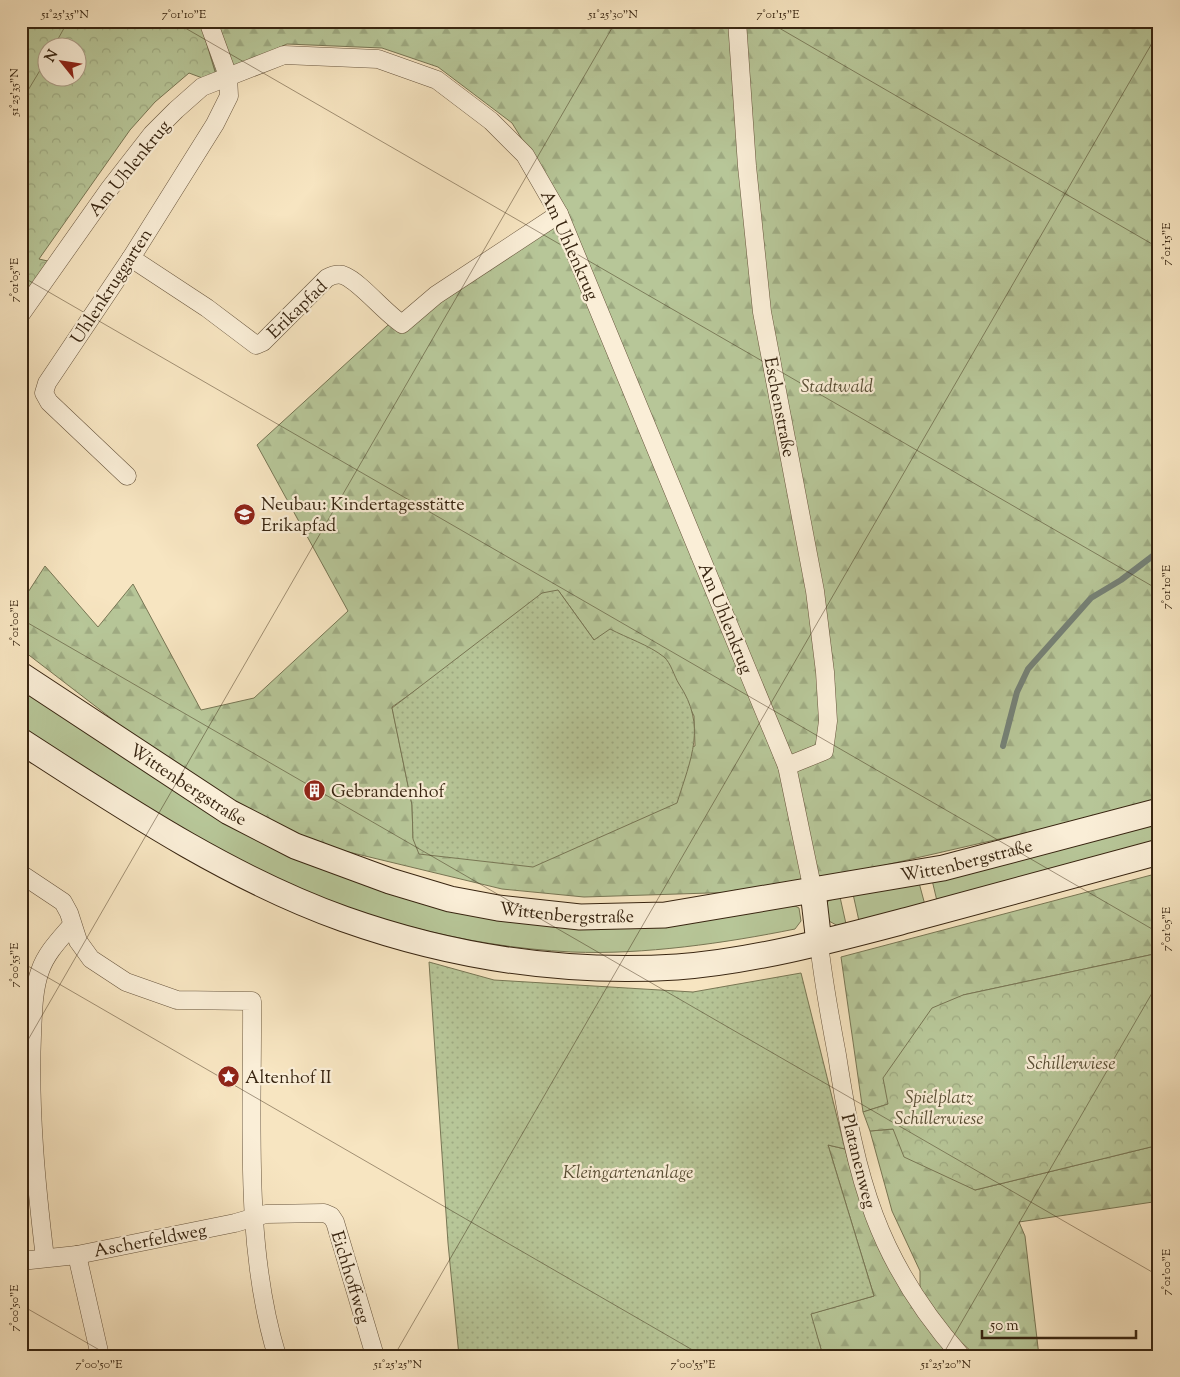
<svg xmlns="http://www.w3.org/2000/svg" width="1180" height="1377" font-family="'Sorts Mill Goudy',serif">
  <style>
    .grass { fill: #b7c698; stroke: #787654 }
    .forest { fill: url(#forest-firs); stroke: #787654; fill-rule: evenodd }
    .park { fill: url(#park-crowns); stroke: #787654; fill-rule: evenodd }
    .garden { fill: url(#garden-dots); stroke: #787654 }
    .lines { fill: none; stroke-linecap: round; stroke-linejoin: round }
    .stream { stroke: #758176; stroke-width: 6 }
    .street-casing { stroke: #68553d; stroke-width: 19 }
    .secondary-casing { stroke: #382511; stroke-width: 27 }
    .street { stroke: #faeed7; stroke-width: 18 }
    .secondary { stroke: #faeed7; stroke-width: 25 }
    .ticks { fill: none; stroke: #382511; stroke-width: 1; stroke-opacity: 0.45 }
    .labels { text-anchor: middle; stroke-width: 4.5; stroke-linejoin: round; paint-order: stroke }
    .street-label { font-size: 18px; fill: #382511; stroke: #faeed7 }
    .park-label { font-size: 18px; font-style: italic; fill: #584d33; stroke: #faeed7 }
    .poi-label { font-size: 18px; fill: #382511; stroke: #faeed7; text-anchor: start }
    .neatline { fill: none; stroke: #382511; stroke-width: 2 }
    .ticks-label { font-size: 12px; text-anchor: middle; fill: #382511 }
  </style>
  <defs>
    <pattern id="forest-firs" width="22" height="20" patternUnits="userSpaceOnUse" patternTransform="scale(1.25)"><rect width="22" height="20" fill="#b7c698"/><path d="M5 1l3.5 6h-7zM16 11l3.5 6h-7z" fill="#9eaa82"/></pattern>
    <pattern id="park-crowns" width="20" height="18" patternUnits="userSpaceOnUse" patternTransform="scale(1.25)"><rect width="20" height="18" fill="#b7c698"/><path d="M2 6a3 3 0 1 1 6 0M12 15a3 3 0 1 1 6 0" fill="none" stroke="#9eaa82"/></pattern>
    <pattern id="garden-dots" width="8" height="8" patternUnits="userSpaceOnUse" patternTransform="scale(1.25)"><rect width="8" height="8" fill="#b7c698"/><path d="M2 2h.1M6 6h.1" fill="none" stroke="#9eaa82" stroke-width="1.8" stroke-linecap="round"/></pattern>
  </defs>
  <rect width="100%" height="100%" fill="#f7e5c1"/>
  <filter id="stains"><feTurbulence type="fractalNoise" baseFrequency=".004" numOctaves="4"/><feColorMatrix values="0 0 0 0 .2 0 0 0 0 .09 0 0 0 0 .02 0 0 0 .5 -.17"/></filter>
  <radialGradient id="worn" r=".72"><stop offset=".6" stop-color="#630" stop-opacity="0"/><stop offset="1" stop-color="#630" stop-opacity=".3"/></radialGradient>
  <g class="grass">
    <path d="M21 688 457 910 795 906 799 908 801 921 795 929C726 943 643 955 572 952 463 947 351 916 253 868 172 829 97 776 21 729Z"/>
    <path d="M1159 820V841L937 901 932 880Z"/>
    <path d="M918 879 925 905 859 921 853 894Z"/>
    <path d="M840 897 846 924 840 927 827 920 825 907 828 901Z"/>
  </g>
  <g class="forest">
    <path d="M200 21H1159V799L1069 823 772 891 584 897 502 889 332 848 253 816 194 782 21 649V603L45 566 98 627 133 584 201 710 254 698 348 611 257 445 387 326 567 212 512 123 438 67 382 48 287 44 216 75ZM558 590 594 640 665 658 694 716 695 746 413 838 412 805 392 707Z"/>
    <path d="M1159 873V953L963 995 888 1104 863 1112 841 957Z"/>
    <path d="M893 1129 975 1190 1159 1145V1232L1153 1202 1019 1222 1025 1236 1039 1356H976L942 1324 920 1290V1271L892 1211 870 1131Z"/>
    <path d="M828 1145 845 1149C866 1228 896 1297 954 1356H823L810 1314 874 1296Z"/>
  </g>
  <g class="park">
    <path d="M21 21H200L216 75 205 79 189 73 155 102 130 130 39 259 52 262 30 295 21 294ZM48 48H78V78H48Z"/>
    <path d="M1159 953V1145L975 1190 904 1157 893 1129 870 1131 863 1112 888 1104 883 1078 932 1008 963 995Z"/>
  </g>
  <g class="garden">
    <path d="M558 590 594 640 610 629C627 638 649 645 664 657 671 663 674 676 679 684 707 726 691 758 677 803L533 867 419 854 413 839 412 805 392 708 542 593Z"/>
    <path d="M429 962 494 980 693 992 801 973 845 1149 828 1145 874 1296 811 1314 823 1356H459L448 1243Z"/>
  </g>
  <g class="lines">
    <g class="stream">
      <path d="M1159 553 1154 555 1159 564"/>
      <path d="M1003 746 1017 692 1028 669 1091 598 1121 580 1154 555"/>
    </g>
    <defs>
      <g id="street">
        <path d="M737 21 747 166 762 312 815 591 825 672 828 721 824 751 787 766"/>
        <path d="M131 258 207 308 256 345 263 342 327 278C333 275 339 273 345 276 361 283 384 312 402 324L436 295 559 214"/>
        <path d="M21 314 110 188 152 134 176 110 202 87 284 55 378 59 437 80 491 121 525 155 559 214 787 766 813 891"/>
        <path d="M127 476 49 402 44 393 47 383 131 258 215 124 229 96 228 76 208 21"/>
        <path d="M21 874 63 902 69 913 78 941 91 959 126 982 177 1000 252 1001C253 1116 243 1245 277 1356"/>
        <path d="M819 943C823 980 830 1018 837 1055 856 1178 876 1260 961 1356"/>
        <path d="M77 1255 100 1356"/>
        <path d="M45 1258C36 1184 29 1109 32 1035 33 1015 33 990 40 971 46 953 60 939 72 925"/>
        <path d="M21 1261 77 1255 235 1223 266 1214 324 1213 331 1216 335 1222 375 1356"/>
      </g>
      <g id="secondary">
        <path id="s1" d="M21 675 229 812 295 846 390 881 450 899 498 908 580 917 665 915 943 868 1159 811"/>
        <path d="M21 741C123 807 229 878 344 919 451 957 563 974 677 967 751 962 836 939 908 920 991 898 1075 875 1159 852"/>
        <path d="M813 891 819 943"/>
      </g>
    </defs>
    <use href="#street" class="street-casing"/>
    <use href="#secondary" class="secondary-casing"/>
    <use href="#street" class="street"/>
    <use href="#secondary" class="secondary"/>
  </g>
  <path class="ticks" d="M173 21 1159 590M767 21 1159 248M53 48 68 21M21 102 48 57M21 276 1159 933M21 619 1159 1276M21 962 703 1356M21 1052 616 21M21 1305 110 1356M394 1356 1159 31M942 1356 1159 981"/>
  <defs>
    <symbol id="school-disc" viewBox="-11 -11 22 22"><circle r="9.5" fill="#8f2418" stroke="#faeed7"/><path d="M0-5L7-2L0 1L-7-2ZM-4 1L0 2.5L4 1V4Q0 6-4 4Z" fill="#fff"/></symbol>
    <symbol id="building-disc" viewBox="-11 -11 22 22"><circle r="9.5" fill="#8f2418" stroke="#faeed7"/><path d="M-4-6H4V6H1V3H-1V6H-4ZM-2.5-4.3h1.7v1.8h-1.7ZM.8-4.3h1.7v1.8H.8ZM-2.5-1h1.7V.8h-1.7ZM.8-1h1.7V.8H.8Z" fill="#fff"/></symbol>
    <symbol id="sight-disc" viewBox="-11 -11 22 22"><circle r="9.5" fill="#8f2418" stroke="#faeed7"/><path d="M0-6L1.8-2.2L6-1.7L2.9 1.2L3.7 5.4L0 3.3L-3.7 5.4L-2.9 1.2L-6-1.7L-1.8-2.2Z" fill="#fff"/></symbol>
  </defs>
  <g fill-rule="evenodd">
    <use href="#school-disc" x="232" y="502" width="25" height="25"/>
    <use href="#building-disc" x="302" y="778" width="25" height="25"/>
    <use href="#sight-disc" x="216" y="1064" width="25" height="25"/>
  </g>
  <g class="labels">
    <g class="street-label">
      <text transform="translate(129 168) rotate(-51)" y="6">Am Uhlenkrug</text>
      <text transform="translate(570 245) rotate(66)" y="6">Am Uhlenkrug</text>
      <text transform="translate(111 286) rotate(-57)" y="6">Uhlenkruggarten</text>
      <text transform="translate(297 309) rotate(-44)" y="6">Erikapfad</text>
      <text transform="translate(780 407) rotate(79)" y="6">Eschenstraße</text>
      <text transform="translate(726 618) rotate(68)" y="6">Am Uhlenkrug</text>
      <text dy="6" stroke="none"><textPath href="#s1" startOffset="200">Wittenbergstraße</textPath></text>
      <text dy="6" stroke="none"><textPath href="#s1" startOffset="1010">Wittenbergstraße</textPath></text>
      <text dy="6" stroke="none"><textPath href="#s1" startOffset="605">Wittenbergstraße</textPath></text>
      <text transform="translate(859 1161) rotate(76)" y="6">Platanenweg</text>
      <text transform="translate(150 1240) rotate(-11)" y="6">Ascherfeldweg</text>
      <text transform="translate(351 1277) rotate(73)" y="6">Eichhoffweg</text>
    </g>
    <g class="park-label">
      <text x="837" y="392">Stadtwald</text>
      <text x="1071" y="1069">Schillerwiese</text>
      <text x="939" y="1103">Spielplatz<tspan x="939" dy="21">Schillerwiese</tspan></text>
      <text x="628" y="1178">Kleingartenanlage</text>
    </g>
    <g class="poi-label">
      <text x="261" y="510">Neubau: Kindertagesstätte<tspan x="261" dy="21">Erikapfad</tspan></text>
      <text x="331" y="797">Gebrandenhof</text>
      <text x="245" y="1083">Altenhof II</text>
    </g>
  </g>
  <rect width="1180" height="1377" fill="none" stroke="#f7e5c1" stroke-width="55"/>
  <g transform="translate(62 62) rotate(300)"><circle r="24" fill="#faeed7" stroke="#ac9e88"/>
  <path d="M0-4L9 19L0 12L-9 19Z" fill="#8f2418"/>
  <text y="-8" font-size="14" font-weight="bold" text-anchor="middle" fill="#382511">N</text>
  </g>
  <path d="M982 1330v8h154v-8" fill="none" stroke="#382511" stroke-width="2.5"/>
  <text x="990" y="1330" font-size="15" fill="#382511" stroke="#faeed7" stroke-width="4" paint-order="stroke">50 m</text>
  <rect x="28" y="28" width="1124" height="1322" class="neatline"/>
  <g class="ticks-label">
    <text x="65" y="18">51°25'35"N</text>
    <text x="184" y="18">7°01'10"E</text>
    <text x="613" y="18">51°25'30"N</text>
    <text x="778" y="18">7°01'15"E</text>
    <text transform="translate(14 92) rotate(-90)" y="4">51°25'35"N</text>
    <text transform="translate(1166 244) rotate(-90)" y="4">7°01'15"E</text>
    <text transform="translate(14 280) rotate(-90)" y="4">7°01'05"E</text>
    <text transform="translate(1166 587) rotate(-90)" y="4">7°01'10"E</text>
    <text transform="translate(14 623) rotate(-90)" y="4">7°01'00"E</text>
    <text transform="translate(1166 929) rotate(-90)" y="4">7°01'05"E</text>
    <text transform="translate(14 965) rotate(-90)" y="4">7°00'55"E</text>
    <text transform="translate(1166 1272) rotate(-90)" y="4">7°01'00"E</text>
    <text transform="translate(14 1308) rotate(-90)" y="4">7°00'50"E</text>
    <text x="99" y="1368">7°00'50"E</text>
    <text x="398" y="1368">51°25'25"N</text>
    <text x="693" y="1368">7°00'55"E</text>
    <text x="946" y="1368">51°25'20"N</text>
  </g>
  <rect width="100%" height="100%" filter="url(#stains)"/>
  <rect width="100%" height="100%" fill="url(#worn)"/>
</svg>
